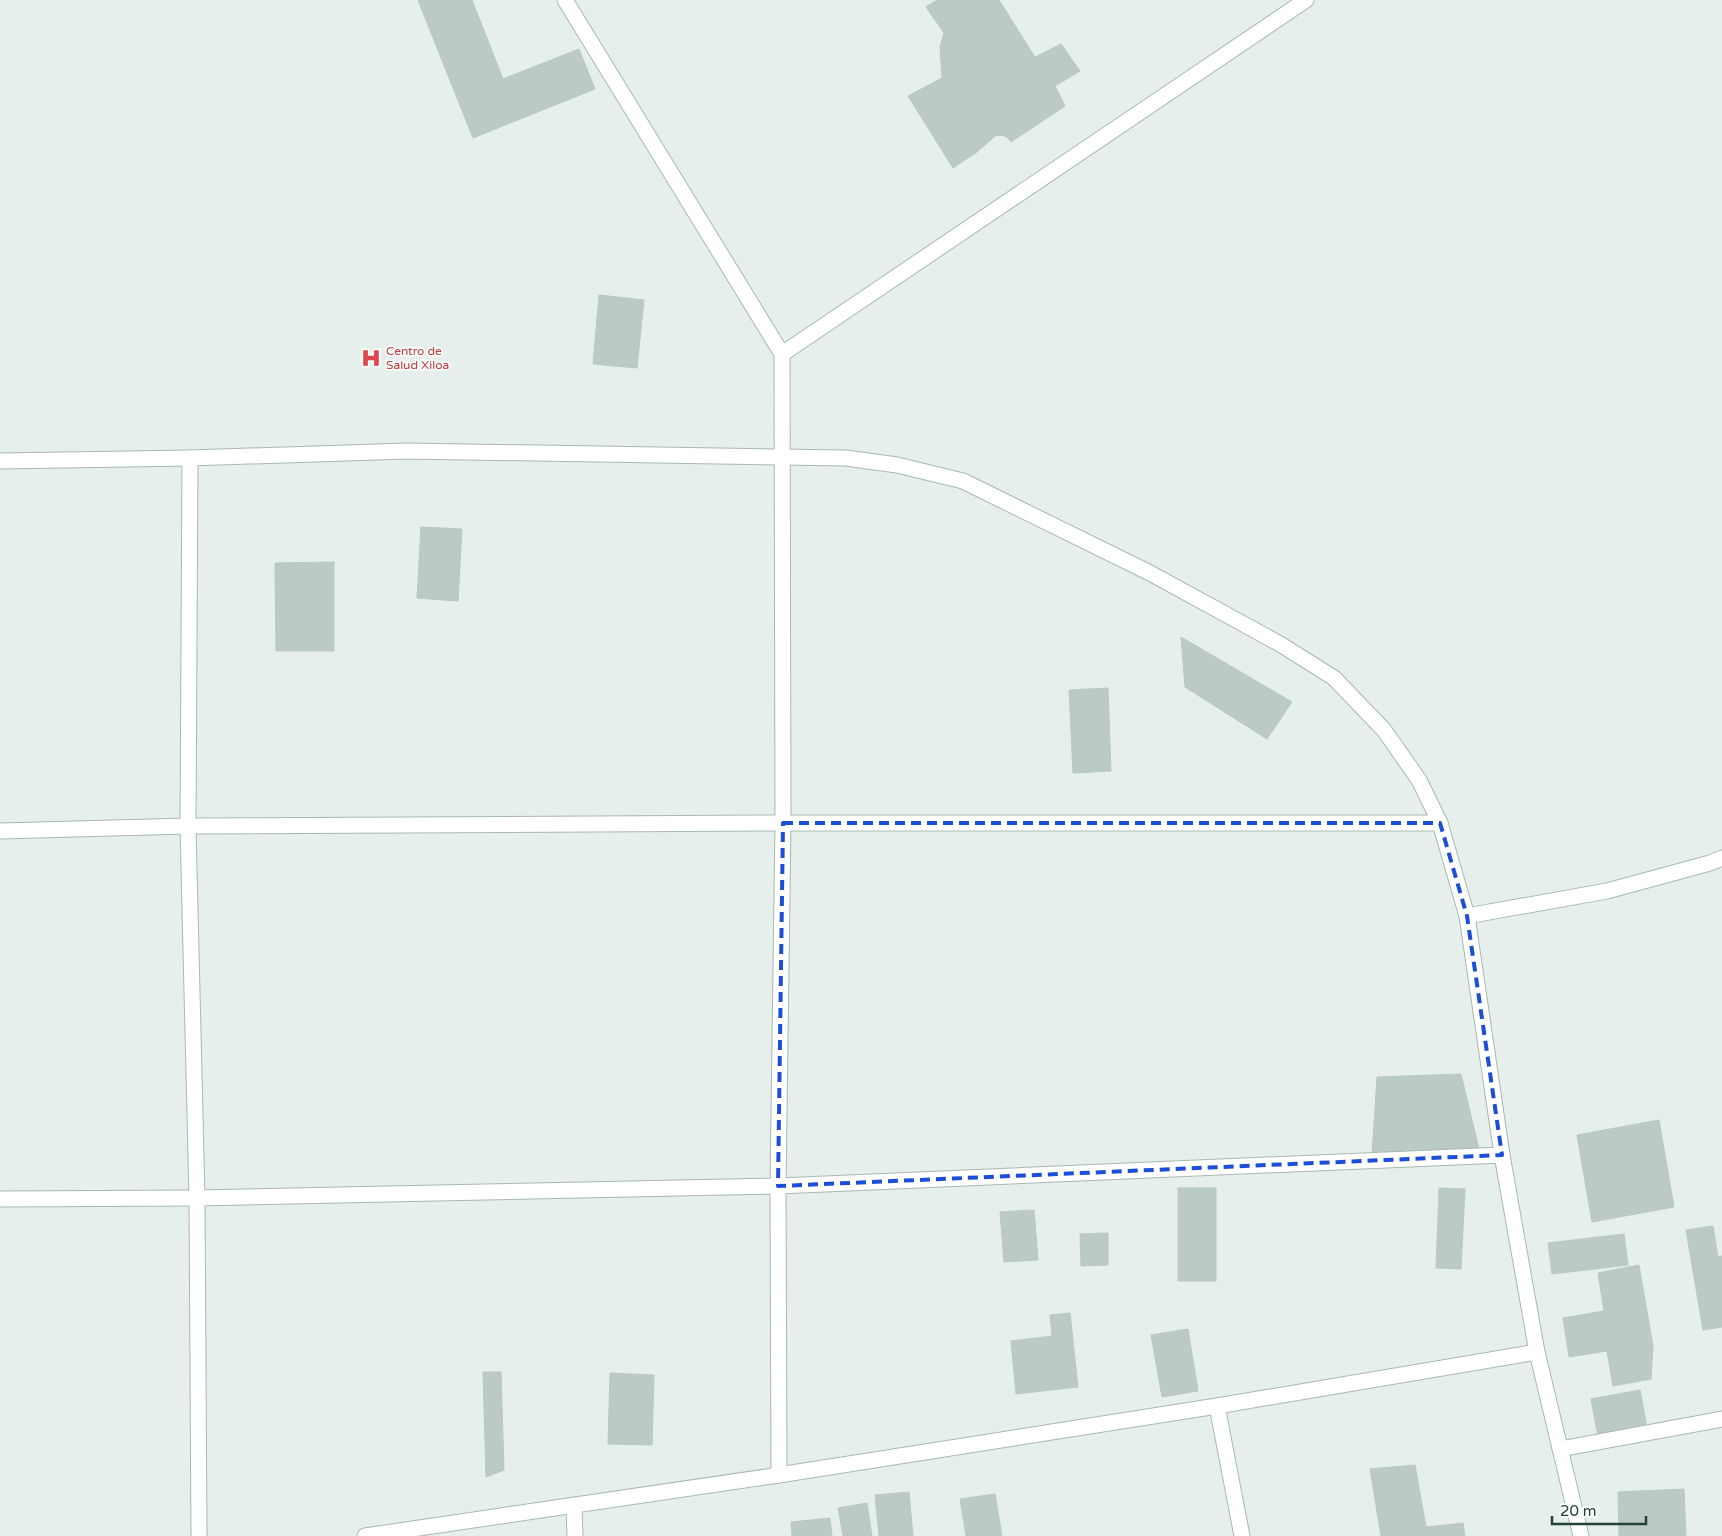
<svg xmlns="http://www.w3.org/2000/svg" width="1722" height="1536" font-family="'Varela Round',sans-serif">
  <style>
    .building { fill: #bbcac4; stroke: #b8c9c2 }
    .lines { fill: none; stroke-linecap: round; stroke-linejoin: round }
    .minor-casing { stroke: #a8b8b2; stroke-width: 17 }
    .minor { stroke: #fff; stroke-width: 15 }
    .marked { fill: none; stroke: #1d4ed8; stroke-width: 4; stroke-dasharray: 10 6; stroke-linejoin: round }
    .labels { text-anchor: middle; stroke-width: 4; stroke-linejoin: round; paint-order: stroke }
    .health-label { font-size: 12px; fill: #be3a42; stroke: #f7fbf9; text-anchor: start }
  </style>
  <rect width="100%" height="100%" fill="#e6efeb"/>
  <g class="building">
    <path d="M418 0H472L503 79 579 49 595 89 473 138Z"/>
    <path d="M937 0H999L1035 57 1061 44 1080 71 1055 86 1065 106 1011 142 1007 137 1001 135 995 136 977 152 953 168 908 96 942 78 940 47 944 33 926 7Z"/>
    <path d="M599 295 644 300 637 368 593 364Z"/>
    <path d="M421 527 462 529 458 601 417 598Z"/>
    <path d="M334 562V651H276L275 563Z"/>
    <path d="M1181 637 1292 702 1267 739 1185 687Z"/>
    <path d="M1108 688 1111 771 1073 773 1069 690Z"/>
    <path d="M1461 1074 1479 1149 1372 1154 1377 1077Z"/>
    <path d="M1659 1120 1674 1207 1592 1222 1577 1135Z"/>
    <rect x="1178" y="1188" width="38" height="93"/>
    <path d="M1439 1188 1465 1189 1461 1269 1436 1268Z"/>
    <path d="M1034 1210 1038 1260 1004 1262 1000 1212Z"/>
    <path d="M1713 1226 1718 1257 1722 1256V1327L1703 1330 1686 1230Z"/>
    <path d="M1108 1233V1265L1081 1266 1080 1234Z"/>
    <path d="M1624 1234 1628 1265 1552 1274 1548 1243Z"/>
    <path d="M1639 1265 1653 1346 1651 1379 1613 1386 1607 1351 1569 1357 1563 1318 1604 1311 1598 1273Z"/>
    <path d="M1070 1313 1078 1387 1016 1394 1011 1341 1052 1336 1050 1315Z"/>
    <path d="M1188 1329 1198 1391 1162 1397 1151 1335Z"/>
    <path d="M483 1372H501L504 1470 486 1477Z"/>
    <path d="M610 1373 654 1375 652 1445 608 1444Z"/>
    <path d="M1640 1390 1647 1428 1598 1437 1591 1399Z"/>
    <path d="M1415 1465 1426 1527 1463 1523 1465 1536H1381L1370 1469Z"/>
    <path d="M1684 1489 1686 1536H1619L1618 1492Z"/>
    <path d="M909 1492 913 1536H879L875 1495Z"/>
    <path d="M995 1494 1002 1536H966L960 1499Z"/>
    <path d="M867 1503 872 1536H843L838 1508Z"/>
    <path d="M830 1518 832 1536H792L791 1522Z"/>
  </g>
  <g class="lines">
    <defs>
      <g id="minor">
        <path d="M565 0 782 354 783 823 778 1186 779 1475"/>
        <path d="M782 354 1306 0"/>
        <path d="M190 458 188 826 197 1198 199 1536"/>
        <path d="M0 461 190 458 407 451 846 458 897 465 963 481 1150 573 1280 644 1334 678 1384 730 1419 780 1440 823 1467 916 1502 1155 1537 1352 1581 1536"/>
        <path d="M0 831 188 826 783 823H1440"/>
        <path d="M1467 916 1607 891 1710 863 1722 858"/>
        <path d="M0 1199 197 1198 778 1186 1502 1155"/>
        <path d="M1217 1406 1242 1536"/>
        <path d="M1560 1449 1722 1419"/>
        <path d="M574 1505 575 1536"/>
        <path d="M365 1536 779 1475 1217 1406 1537 1352"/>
      </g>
    </defs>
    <use href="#minor" class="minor-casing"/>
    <use href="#minor" class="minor"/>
  </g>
  <path class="marked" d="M783 823H1440L1467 916 1502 1155 778 1186Z"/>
  <defs>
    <symbol id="hospital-bare" viewBox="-9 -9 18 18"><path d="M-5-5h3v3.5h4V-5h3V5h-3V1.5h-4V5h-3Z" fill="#e0444e" stroke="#f7fbf9" stroke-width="2.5" paint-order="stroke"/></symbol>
  </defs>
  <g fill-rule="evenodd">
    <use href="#hospital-bare" x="357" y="344" width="28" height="28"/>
  </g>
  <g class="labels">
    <g class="health-label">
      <text x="386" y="355">Centro de<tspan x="386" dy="14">Salud Xiloa</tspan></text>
    </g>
  </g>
  <path d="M1552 1516v8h94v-8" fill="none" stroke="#24423a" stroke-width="2.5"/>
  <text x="1560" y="1516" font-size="15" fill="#24423a" stroke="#f7fbf9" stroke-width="4" paint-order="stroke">20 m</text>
</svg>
